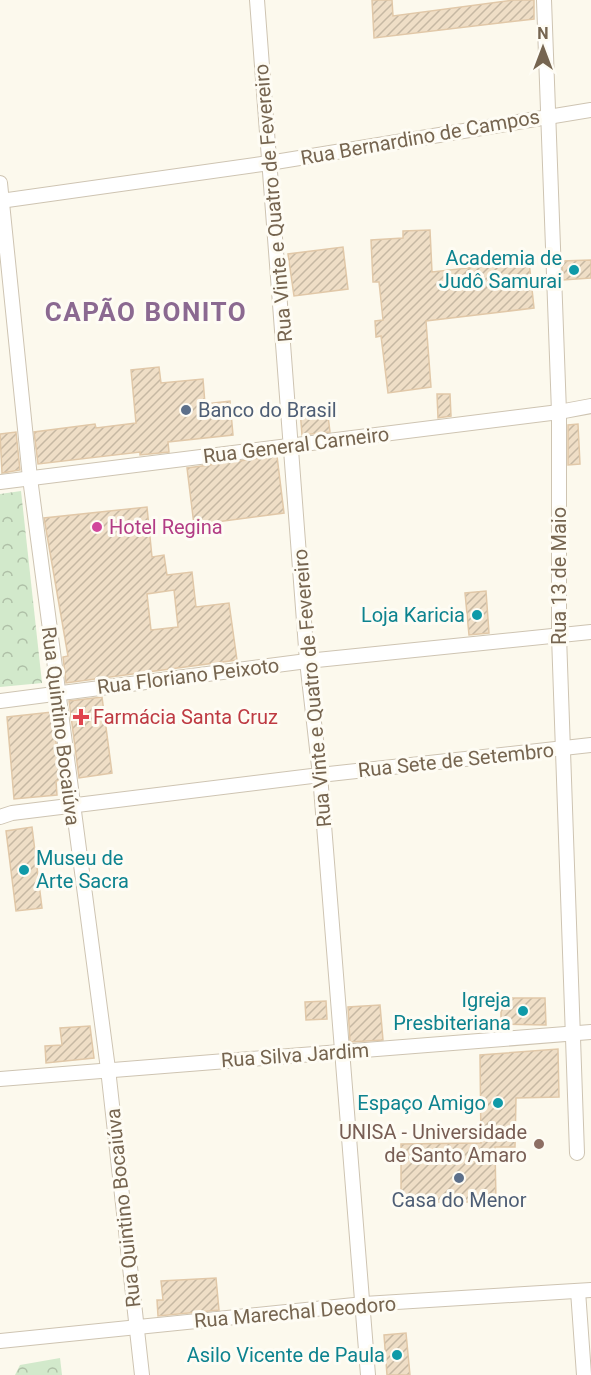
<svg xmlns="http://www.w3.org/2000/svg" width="591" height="1375" font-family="Roboto,sans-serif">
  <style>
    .forest { fill: url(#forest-crowns) }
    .building { fill: url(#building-hatch); stroke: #e1c8a8; stroke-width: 1.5; fill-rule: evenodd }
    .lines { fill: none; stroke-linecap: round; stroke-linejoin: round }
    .minor-casing { stroke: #cec4b2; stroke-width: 16 }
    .minor { stroke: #fff; stroke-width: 14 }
    .culture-dot { fill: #0f9aa8; stroke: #fefcf4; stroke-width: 2 }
    .service-dot { fill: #5c6f8a; stroke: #fefcf4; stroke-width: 2 }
    .hotel-dot { fill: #d1479c; stroke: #fefcf4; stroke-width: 2 }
    .health-dot { fill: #e0444e; stroke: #fefcf4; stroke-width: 2 }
    .education-dot { fill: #8d6e63; stroke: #fefcf4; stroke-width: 2 }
    .labels { text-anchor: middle; stroke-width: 6; stroke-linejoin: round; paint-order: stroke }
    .street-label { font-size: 20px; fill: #766550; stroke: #fefcf4 }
    .culture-label { font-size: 20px; fill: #0d838f; stroke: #fefcf4; text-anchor: end }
    .service-label { font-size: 20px; fill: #4e5e75; stroke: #fefcf4; text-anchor: start }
    .hotel-label { font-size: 20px; fill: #b23c85; stroke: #fefcf4; text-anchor: start }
    .health-label { font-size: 20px; fill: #be3a42; stroke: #fefcf4; text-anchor: start }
    .education-label { font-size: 20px; fill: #785e54; stroke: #fefcf4; text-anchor: end }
    .district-label { font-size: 26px; font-weight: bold; letter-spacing: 1.5px; fill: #8b6991; stroke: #fefcf4 }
  </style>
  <defs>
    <pattern id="forest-crowns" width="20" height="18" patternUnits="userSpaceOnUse" patternTransform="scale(1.5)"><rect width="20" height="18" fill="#d2e9cb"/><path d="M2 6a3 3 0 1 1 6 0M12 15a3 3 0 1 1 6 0" fill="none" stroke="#afc0a7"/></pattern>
    <pattern id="building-hatch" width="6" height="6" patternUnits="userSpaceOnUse" patternTransform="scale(1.5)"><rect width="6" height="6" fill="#efdec6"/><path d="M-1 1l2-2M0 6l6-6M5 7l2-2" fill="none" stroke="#c6b8a3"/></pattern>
  </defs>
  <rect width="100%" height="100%" fill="#fcf9ed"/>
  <g class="forest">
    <path d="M21 491 42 683 0 687V494Z"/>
    <path d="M60 1358 62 1375H15L20 1365Z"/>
  </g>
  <g class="building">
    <path d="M372 0H392L393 16 514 0H534V19L374 38Z"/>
    <path d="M430 230 432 272 529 261 534 308 426 321 431 387 388 393 381 336 376 337 375 321 383 320 379 282H373L371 240 403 238V231Z"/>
    <path d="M343 247 348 289 294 296 288 254Z"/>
    <path d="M591 260V278L563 280 562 261Z"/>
    <path d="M159 367 161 383 203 379 205 404 230 401 233 435 168 442 169 452 140 455V452L38 464 34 432 95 424 96 428 136 423 131 370Z"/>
    <path d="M437 394H450L451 416 438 418Z"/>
    <path d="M327 407 330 432 302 435 300 410Z"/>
    <path d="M578 424 580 464 568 465V425Z"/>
    <path d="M16 432 20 470 2 473 0 434Z"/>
    <path d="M277 456 284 513 194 525 187 468Z"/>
    <path d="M147 507 152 557 164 555 167 575 192 572 196 607 229 603 237 660 66 683 63 657 68 656 44 518ZM174 590 178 627 151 630 147 594Z"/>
    <path d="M486 591 489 633 469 635 465 593Z"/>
    <path d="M102 697 112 773 79 778 69 701Z"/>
    <path d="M52 712 61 780 56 781 57 795 14 799 7 717Z"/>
    <path d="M32 827 42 908 16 911 6 831Z"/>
    <path d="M501 998H545L546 1025 501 1024Z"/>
    <path d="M326 1001 327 1019 306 1020 305 1002Z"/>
    <path d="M380 1005 383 1040 350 1042 348 1007Z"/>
    <path d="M90 1026 94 1058 46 1063 45 1046 62 1045 60 1028Z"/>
    <path d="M558 1049 559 1097 516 1098 515 1147H495L496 1202H401V1144L481 1143 480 1055Z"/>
    <path d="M216 1278 219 1310 158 1316 157 1300H163L161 1281Z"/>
    <path d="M406 1333 410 1375H387L384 1335Z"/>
  </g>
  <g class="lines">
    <defs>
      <g id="minor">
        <path d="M257 0 307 661 320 775 368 1375"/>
        <path d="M544 0 559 412V636L577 1153"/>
        <path d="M0 183 30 478 108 1069 142 1375"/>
        <path d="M0 201 269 163 591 110"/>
        <path d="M0 482 559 412 591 406"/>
        <path d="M0 701 307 661 591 632"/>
        <path d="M0 817 12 813 320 775 591 745"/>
        <path d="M0 1079 591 1032"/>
        <path d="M578 1291 584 1375"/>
        <path d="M0 1341 364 1304 591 1290"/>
      </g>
    </defs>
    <use href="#minor" class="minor-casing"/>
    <use href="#minor" class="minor"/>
  </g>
  <g class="culture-dot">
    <circle cx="574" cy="270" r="6"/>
    <circle cx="477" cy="615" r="6"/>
    <circle cx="24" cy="870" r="6"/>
    <circle cx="523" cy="1011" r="6"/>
    <circle cx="498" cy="1103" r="6"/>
    <circle cx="397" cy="1355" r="6"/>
  </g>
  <g class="service-dot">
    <circle cx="186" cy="410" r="6"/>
    <circle cx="459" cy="1178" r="6"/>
  </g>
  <circle class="hotel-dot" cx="97" cy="527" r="6"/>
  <path class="health-dot" d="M78 708h6v6h6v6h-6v6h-6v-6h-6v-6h6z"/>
  <circle class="education-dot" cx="539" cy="1144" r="6"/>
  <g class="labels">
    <g class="street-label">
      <text transform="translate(420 137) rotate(-10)" y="7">Rua Bernardino de Campos</text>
      <text transform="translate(273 203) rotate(-95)" y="7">Rua Vinte e Quatro de Fevereiro</text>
      <text transform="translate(296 445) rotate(-7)" y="7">Rua General Carneiro</text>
      <text transform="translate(559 576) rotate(-90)" y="7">Rua 13 de Maio</text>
      <text transform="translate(188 676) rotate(-7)" y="7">Rua Floriano Peixoto</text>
      <text transform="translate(312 688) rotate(-95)" y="7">Rua Vinte e Quatro de Fevereiro</text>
      <text transform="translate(61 726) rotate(83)" y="7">Rua Quintino Bocaiúva</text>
      <text transform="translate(456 760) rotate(-6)" y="7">Rua Sete de Setembro</text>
      <text transform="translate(295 1055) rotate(-4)" y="7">Rua Silva Jardim</text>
      <text transform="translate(123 1208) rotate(-96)" y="7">Rua Quintino Bocaiúva</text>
      <text transform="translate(295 1312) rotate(-5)" y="7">Rua Marechal Deodoro</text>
    </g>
    <g class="culture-label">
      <text x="562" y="265">Academia de<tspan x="562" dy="23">Judô Samurai</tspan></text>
      <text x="465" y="622">Loja Karicia</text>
      <text x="36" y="865" text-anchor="start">Museu de<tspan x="36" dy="23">Arte Sacra</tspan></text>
      <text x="511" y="1007">Igreja<tspan x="511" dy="23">Presbiteriana</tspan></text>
      <text x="486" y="1110">Espaço Amigo</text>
      <text x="385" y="1362">Asilo Vicente de Paula</text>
    </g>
    <g class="service-label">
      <text x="198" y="417">Banco do Brasil</text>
      <text x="459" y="1207" text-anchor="middle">Casa do Menor</text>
    </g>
    <g class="hotel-label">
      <text x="109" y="534">Hotel Regina</text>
    </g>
    <g class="health-label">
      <text x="93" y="724">Farmácia Santa Cruz</text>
    </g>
    <g class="education-label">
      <text x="527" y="1139">UNISA - Universidade<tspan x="527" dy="23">de Santo Amaro</tspan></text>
    </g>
    <g class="district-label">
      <text x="146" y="321">CAPÃO BONITO</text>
    </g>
  </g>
  <g transform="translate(543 48)" stroke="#fefcf4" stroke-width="4.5" paint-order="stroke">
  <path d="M0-4.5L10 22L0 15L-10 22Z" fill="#766550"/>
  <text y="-9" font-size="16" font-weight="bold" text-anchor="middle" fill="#766550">N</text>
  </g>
</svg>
